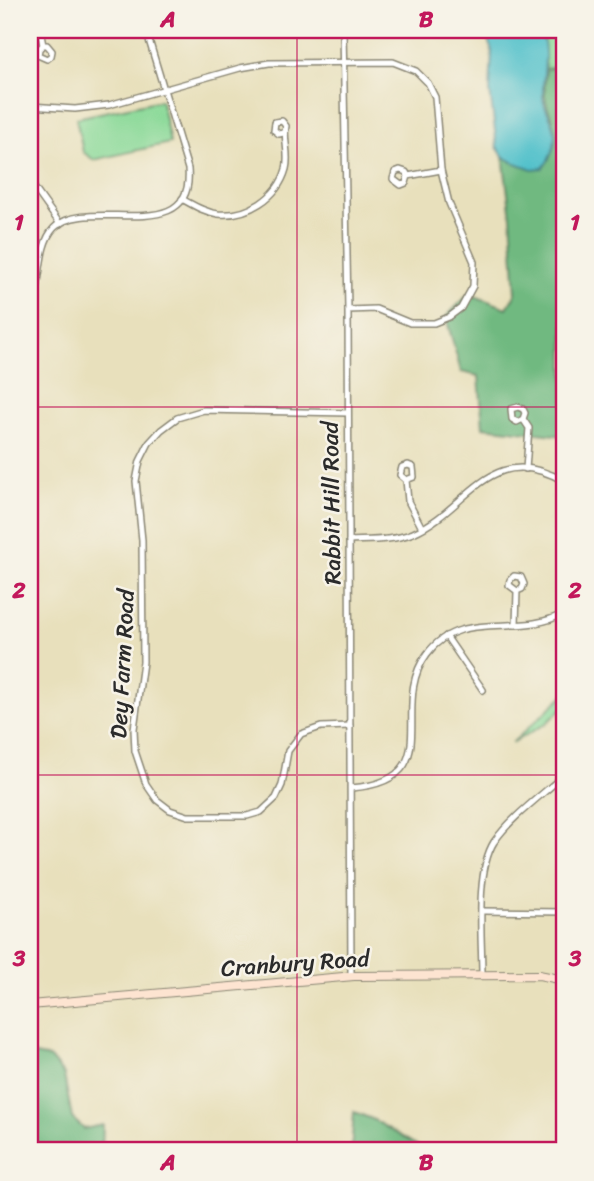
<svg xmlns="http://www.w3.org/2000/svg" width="594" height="1181" font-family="Sriracha,sans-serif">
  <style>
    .green { fill: #8ad998; stroke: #5a8262; stroke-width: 2 }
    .forest { fill: #6fb980; stroke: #4d7256; stroke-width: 2 }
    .water { fill: #53c1cb; stroke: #3f767b; stroke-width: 2 }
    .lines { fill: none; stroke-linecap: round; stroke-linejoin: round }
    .stream { stroke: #53c1cb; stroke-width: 2 }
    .street-casing { stroke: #8a8674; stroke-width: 8 }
    .secondary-casing { stroke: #8a8674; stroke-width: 10 }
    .street { stroke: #fff; stroke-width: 5 }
    .secondary { stroke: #fde4d1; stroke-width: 8 }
    .grid { fill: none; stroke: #c2185b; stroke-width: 2; stroke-opacity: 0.55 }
    .labels { text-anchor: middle; stroke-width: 5; stroke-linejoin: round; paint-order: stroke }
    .street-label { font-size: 23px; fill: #2b2b2b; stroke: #f7f3e8 }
    .neatline { fill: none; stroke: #c2185b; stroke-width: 2.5 }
    .grid-label { font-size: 23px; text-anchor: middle; font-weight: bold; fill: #c2185b }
  </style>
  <rect width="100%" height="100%" fill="#f7f3e8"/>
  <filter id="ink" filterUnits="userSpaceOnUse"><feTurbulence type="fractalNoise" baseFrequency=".0143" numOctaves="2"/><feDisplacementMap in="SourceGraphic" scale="14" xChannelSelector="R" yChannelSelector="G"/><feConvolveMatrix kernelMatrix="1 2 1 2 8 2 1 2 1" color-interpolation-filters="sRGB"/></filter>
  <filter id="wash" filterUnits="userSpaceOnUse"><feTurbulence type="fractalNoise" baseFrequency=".00686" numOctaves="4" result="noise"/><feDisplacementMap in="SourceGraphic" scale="28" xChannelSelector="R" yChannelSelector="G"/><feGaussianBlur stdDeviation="1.57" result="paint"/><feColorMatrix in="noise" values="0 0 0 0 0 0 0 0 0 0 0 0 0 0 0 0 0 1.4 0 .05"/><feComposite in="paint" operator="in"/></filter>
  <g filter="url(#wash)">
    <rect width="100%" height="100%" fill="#e8e0bc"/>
    <g class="green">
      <path d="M540 30H564V67L546 69 543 37Z"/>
      <path d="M161 100 170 143 94 160 83 152 76 118Z"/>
      <path d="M564 695V707L545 724 512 743Z"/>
    </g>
    <g class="forest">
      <path d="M564 67V436L483 427 479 376 461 372 446 317 469 294 507 308 516 293 511 217 503 156 513 162 553 119C543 102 544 89 546 69Z"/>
      <path d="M30 1054 50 1058 64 1075 72 1118 84 1129 103 1125 102 1151H30Z"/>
      <path d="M354 1112 372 1119 426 1151H351Z"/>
    </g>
    <path class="water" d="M484 30H540C552 55 538 87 545 106 550 118 555 124 555 137 555 149 550 159 543 168L532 169 513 162 503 156 497 147 490 91 492 51Z"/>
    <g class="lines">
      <path class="stream" d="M564 167 559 228 564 252"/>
    </g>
  </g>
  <g filter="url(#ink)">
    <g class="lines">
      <defs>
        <g id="street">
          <path d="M40 30 43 45 39 49 38 55 47 59 51 56 52 51 47 45H43"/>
          <path d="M343 30 348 310 351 976"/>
          <path d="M30 106 75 109 109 105 240 68 269 63 393 62 416 71 428 83 435 97 441 170 449 203 474 262 473 286 461 308 449 317 434 323H410L376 309 348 310"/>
          <path d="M408 176 406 172 400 170 395 172 393 179 401 185 406 183 408 176 441 170"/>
          <path d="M30 182 60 224"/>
          <path d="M182 199C193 205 204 212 218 214 247 217 278 198 286 169 290 154 283 139 286 126L282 121 275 122 274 130 279 134 283 133"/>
          <path d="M30 310C43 286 36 247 54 228 87 194 195 249 188 169L146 30"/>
          <path d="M348 413 204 410 177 418 161 430 149 443 140 461 136 481 142 540 143 662 134 729 135 751 146 784 157 800 170 810 188 816H247L261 812 276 798 282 785 288 751 301 734 321 727 350 726"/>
          <path d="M523 419 517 422 512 419 511 409 518 407 523 409 525 413 523 419 529 428 526 469"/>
          <path d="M406 480 414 477 413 467 408 465 402 467 400 475 406 480 408 501 422 528"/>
          <path d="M349 541C371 540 393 541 413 533 469 509 489 439 564 481"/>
          <path d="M516 625 517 591 522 589 524 584 521 577 514 576 510 580 509 585 517 591"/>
          <path d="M446 636 483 690"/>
          <path d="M351 788C451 780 387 707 427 654 461 607 520 639 564 613"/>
          <path d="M483 911 564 912"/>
          <path d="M482 975C482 939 475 872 494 842 510 818 542 795 564 775"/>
        </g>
        <path id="secondary" d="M30 1005 354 976 539 975 564 980"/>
      </defs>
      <use href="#street" class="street-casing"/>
      <use href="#secondary" class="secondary-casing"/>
      <use href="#street" class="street"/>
      <use href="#secondary" class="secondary"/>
    </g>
  </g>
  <path class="grid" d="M297 30V1151M30 407H564M30 775H564"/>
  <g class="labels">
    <g class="street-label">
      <text transform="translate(331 503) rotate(-91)" y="8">Rabbit Hill Road</text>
      <text transform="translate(122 664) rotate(-87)" y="8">Dey Farm Road</text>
      <text transform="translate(295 963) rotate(-4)" y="8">Cranbury Road</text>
    </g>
  </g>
  <rect width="594" height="1181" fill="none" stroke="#f7f3e8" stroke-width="77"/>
  <rect x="38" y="38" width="518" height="1104" class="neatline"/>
  <g class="grid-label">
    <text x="168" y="27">A</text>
    <text x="426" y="27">B</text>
    <text x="19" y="230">1</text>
    <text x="575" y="230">1</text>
    <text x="19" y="598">2</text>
    <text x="575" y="598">2</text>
    <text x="19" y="966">3</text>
    <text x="575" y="966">3</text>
    <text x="168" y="1170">A</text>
    <text x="426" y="1170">B</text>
  </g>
</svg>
